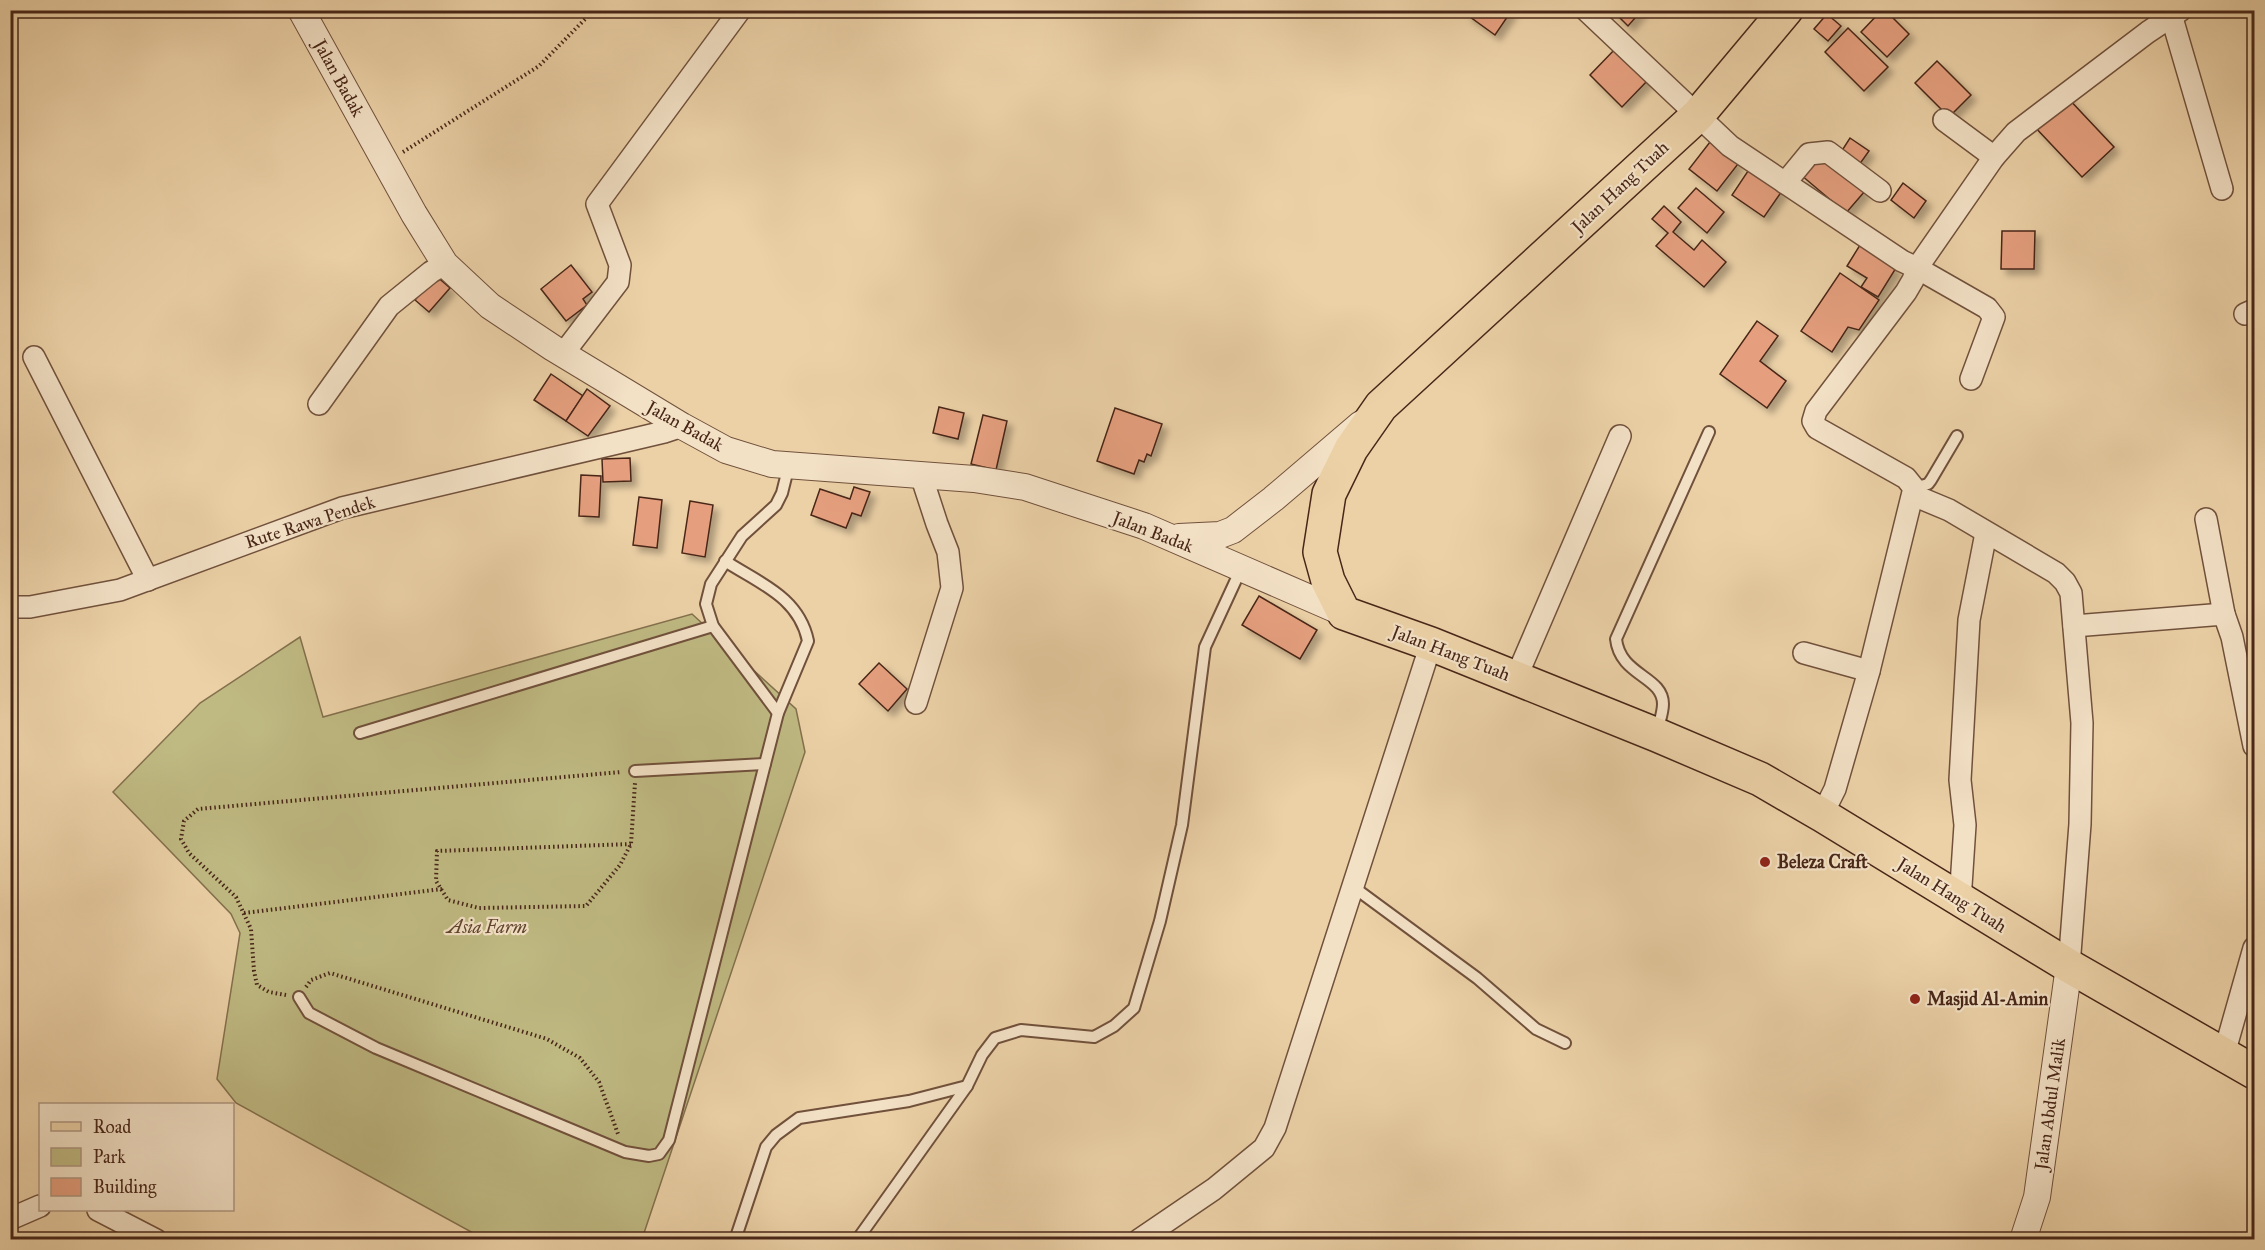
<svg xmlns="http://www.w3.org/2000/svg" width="2265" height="1250" font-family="'IM FELL Great Primer',serif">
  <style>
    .green { fill: #bfb982; stroke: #84704d; stroke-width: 1.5 }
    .building { fill: #e59f7e; stroke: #482618; stroke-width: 1.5; filter: url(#shadow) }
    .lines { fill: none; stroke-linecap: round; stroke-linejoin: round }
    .service-casing { stroke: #71513c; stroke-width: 14 }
    .minor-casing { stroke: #71513c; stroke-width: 24 }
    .tertiary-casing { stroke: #71513c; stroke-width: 28 }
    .primary-casing { stroke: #482618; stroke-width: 36 }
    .path { stroke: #482618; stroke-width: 4; stroke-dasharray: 1.5 3; stroke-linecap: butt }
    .service { stroke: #f3e1c6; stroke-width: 10 }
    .minor { stroke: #f3e1c6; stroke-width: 21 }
    .tertiary { stroke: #f3e1c6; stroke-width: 26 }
    .primary { stroke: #ecd1a7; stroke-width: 33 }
    .poi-dot { fill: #8f2418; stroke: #f3e1c6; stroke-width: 2 }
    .labels { text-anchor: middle; stroke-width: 4.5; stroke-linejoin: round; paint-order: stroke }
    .street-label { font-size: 18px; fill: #482618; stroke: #f3e1c6 }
    .poi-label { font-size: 18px; font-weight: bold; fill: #482618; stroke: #f3e1c6; text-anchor: start }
    .park-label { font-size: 18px; font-style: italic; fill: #60432d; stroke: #f3e1c6 }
  </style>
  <defs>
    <filter id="shadow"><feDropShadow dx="5.5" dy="5.5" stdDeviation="3" flood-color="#0004"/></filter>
  </defs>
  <rect width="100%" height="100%" fill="#ecd1a7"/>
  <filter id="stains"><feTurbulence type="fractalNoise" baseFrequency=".00333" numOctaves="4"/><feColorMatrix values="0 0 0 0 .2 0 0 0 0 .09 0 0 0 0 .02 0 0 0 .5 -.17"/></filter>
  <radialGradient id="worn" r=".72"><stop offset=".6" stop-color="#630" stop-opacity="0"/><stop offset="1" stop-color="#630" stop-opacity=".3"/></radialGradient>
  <path class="green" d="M692 614 796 709 805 752 642 1239H484L236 1103 217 1079 240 933 231 914 113 792 200 703 300 637 323 717Z"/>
  <g class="building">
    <path d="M1469 10H1512L1495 35 1466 14Z"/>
    <path d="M1612 10H1642L1628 26Z"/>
    <path d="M1882 10H1885L1909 34 1887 57 1861 32Z"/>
    <path d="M1827 14 1841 26 1828 41 1814 29Z"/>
    <path d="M1848 28 1888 67 1864 91 1825 52Z"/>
    <path d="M1617 47 1649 79 1622 107 1590 75Z"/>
    <path d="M1937 61 1971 95 1949 117 1915 83Z"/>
    <path d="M2065 95 2114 147 2082 177 2033 125Z"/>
    <path d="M1850 138 1869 151 1859 165 1841 152Z"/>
    <path d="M1710 142 1738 164 1717 191 1689 169Z"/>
    <path d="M1820 152 1865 191 1846 213 1801 175Z"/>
    <path d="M1750 168 1782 191 1764 217 1732 195Z"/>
    <path d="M1903 183 1926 201 1914 218 1891 200Z"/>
    <path d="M1696 188 1724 212 1707 233 1678 208Z"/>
    <path d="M1664 206 1681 222 1673 232 1694 250 1702 240 1726 262 1704 287 1656 246 1668 233 1652 219Z"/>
    <path d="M2002 231H2035L2034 269H2001Z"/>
    <path d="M1860 245 1896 268 1878 297 1861 287 1867 278 1847 266Z"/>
    <path d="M571 265 592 292 583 299 587 305 566 321 541 289Z"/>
    <path d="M1840 273 1879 300 1859 330 1848 327 1832 352 1801 331Z"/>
    <path d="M435 275 450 288 429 312 415 300Z"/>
    <path d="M1757 321 1778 336 1760 361 1786 381 1767 408 1720 374Z"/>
    <path d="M551 374 583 396 566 421 534 400Z"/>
    <path d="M587 389 610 406 588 436 566 421Z"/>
    <path d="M939 407 964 413 958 439 933 433Z"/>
    <path d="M1115 408 1162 424 1151 456 1147 454 1144 462 1139 460 1134 474 1097 461Z"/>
    <path d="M983 415 1007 421 996 470 971 464Z"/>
    <path d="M630 458 631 481 603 482 602 459Z"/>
    <path d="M581 475 601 476 599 517 579 516Z"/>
    <path d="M854 487 870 492 861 516 852 513 846 528 811 515 820 489 850 499Z"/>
    <path d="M639 497 662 500 657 548 633 545Z"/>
    <path d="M690 501 713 505 705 557 682 553Z"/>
    <path d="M1259 596 1317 630 1300 659 1242 625Z"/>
    <path d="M879 663 907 689 888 711 859 684Z"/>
  </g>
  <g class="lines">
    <defs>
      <g id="service">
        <path d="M1914 488 1928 484 1931 480 1957 436"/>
        <path d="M778 713 713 626 706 604 711 584 742 536 776 505 782 493 789 465"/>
        <path d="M1657 732C1659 723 1663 713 1663 704 1663 676 1620 676 1616 639L1709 432"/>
        <path d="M360 733 713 626"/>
        <path d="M635 771 765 764"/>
        <path d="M1352 886 1477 978 1536 1029 1565 1043"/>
        <path d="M299 997 309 1013 376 1048 625 1152 649 1156 659 1154 669 1140 778 713 808 641C799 597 759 583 725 561"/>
        <path d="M735 1240 766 1147 776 1135 799 1118 909 1101 967 1086"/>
        <path d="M857 1240 967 1086 982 1055 995 1038 1021 1030 1094 1037 1114 1026 1134 1008 1160 921 1182 825 1205 647 1241 569"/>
      </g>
      <g id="minor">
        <path d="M1586 10 1730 146 1902 261 1917 268 1913 280 1906 292 1816 411 1813 421 1817 428 1906 478 1914 488 1869 671 1835 789 1822 815"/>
        <path d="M2172 18 2222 189"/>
        <path d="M1944 120 1994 157"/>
        <path d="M1785 183 1809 154 1828 152 1880 191"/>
        <path d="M2245 314 2254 310"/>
        <path d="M563 354 618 282 620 265 597 204 740 10"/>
        <path d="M34 357 148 580"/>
        <path d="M1971 379 1994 317 1987 308 1917 268 1994 157 2016 132 2148 32 2181 10"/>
        <path d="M319 404 389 306 431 272 445 264"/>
        <path d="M1913 495 1949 510 2056 573 2065 582 2071 593 2082 723 2080 824 2069 966"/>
        <path d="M2206 519 2224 614"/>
        <path d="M10 607H30L120 590 342 508 664 432 682 426"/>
        <path d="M2074 626 2224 614 2232 637 2254 746"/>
        <path d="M1804 653 1869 671"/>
        <path d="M1516 678 1620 436"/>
        <path d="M916 703 952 588 948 552 937 524 921 475"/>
        <path d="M1960 901 1965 825 1960 780 1969 620 1986 533"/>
        <path d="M2224 1054 2254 948"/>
        <path d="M98 1210 156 1240"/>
        <path d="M10 1219 40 1206"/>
        <path d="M1139 1240 1214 1189 1264 1148 1275 1128 1431 644"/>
      </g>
      <g id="tertiary">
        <path d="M301 10 414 214 445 264 490 306 553 348 682 426 726 450 772 464 974 479 1025 487 1144 526 1344 613"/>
        <path d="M1179 537 1220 535 1233 530 1273 499 1361 424"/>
        <path d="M2023 1240 2037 1197 2069 966"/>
      </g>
      <path id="primary" d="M1786 10 1698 115 1381 406 1351 449 1329 494 1320 552 1328 581 1344 613 1431 644 1657 735 1760 779 1822 815 2069 966 2254 1072"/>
    </defs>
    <use href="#service" class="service-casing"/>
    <use href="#minor" class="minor-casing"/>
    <use href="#tertiary" class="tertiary-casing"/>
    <use href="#primary" class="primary-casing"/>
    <g class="path">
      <path d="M403 152 539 66 594 10"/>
      <path d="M631 844 437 851 436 881 448 900 479 908 586 906 620 865 631 844 635 783"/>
      <path d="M244 913 442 889"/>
      <path d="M306 987 311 980 330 973 547 1039 580 1058 599 1082 618 1134"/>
      <path d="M286 995 269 992 257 985 254 971 251 929 236 897 189 853 181 839 184 821 198 809 621 772"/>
      <path d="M1026 1240 1032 1234 1035 1240"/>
    </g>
    <use href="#service" class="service"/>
    <use href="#minor" class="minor"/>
    <use href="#tertiary" class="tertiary"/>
    <use href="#primary" class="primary"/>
  </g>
  <g class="poi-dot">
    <circle cx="1765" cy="862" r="6"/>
    <circle cx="1915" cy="999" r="6"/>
  </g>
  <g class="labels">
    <g class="street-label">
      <text transform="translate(339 78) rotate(61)" y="6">Jalan Badak</text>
      <text transform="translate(1620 187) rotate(-43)" y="6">Jalan Hang Tuah</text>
      <text transform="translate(685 426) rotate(29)" y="6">Jalan Badak</text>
      <text transform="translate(310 522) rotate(-18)" y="6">Rute Rawa Pendek</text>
      <text transform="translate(1153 532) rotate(21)" y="6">Jalan Badak</text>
      <text transform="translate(1451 653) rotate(21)" y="6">Jalan Hang Tuah</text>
      <text transform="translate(1952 895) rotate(32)" y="6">Jalan Hang Tuah</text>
      <text transform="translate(2050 1104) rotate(-82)" y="6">Jalan Abdul Malik</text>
    </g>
    <g class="poi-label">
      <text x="1777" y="868">Beleza Craft</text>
      <text x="1927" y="1005">Masjid Al-Amin</text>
    </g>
    <g class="park-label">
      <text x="487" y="933">Asia Farm</text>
    </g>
  </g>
  <rect width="2265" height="1250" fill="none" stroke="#ecd1a7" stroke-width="36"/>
  <rect x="12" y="12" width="2241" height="1226" fill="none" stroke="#482618" stroke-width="3"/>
  <rect x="18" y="18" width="2229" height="1214" fill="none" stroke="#482618" stroke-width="1.5"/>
  <rect x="39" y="1103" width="195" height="108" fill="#f3e1c6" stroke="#af9680" stroke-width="1.5"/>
  <rect x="51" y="1122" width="30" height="9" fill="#ecd1a7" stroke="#af9680" stroke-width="1.5"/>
  <text x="93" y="1133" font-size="18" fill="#482618">Road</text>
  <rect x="51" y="1148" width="30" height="18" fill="#bfb982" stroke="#af9680" stroke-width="1.5"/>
  <text x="93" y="1163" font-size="18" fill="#482618">Park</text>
  <rect x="51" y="1178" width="30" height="18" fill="#e59f7e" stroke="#af9680" stroke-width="1.5"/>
  <text x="93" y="1193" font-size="18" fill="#482618">Building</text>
  <rect width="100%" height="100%" filter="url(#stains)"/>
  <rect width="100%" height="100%" fill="url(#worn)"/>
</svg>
